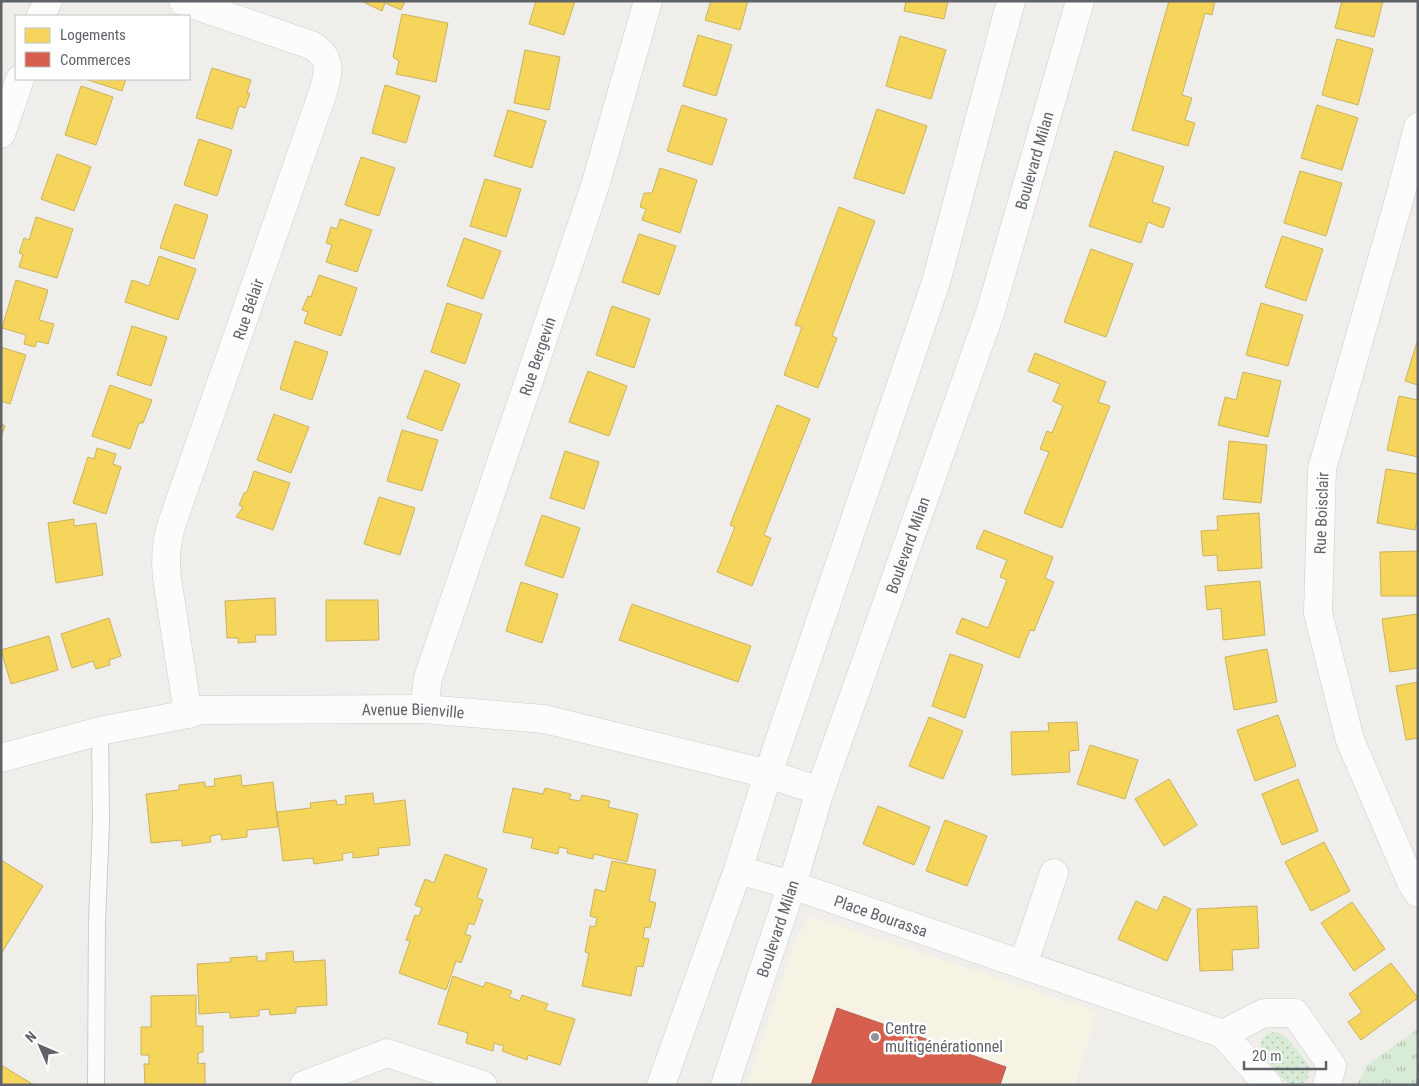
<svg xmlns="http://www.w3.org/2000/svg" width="1419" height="1086" font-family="'Roboto Condensed',sans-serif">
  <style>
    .commercial { fill: #f7f3e4 }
    .grass { fill: url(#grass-dots) }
    .park { fill: url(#park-tufts) }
    .homes { fill: #f6d55c; stroke: #c9b360 }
    .shops { fill: #d6604d; stroke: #b26155 }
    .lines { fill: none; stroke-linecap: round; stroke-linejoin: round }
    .service-casing { stroke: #cbcccc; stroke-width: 18 }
    .minor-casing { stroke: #cbcccc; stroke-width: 29 }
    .tertiary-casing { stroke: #cbcccc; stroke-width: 29 }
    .secondary-casing { stroke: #cacacb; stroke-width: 29 }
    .service { stroke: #fdfcfc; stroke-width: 16 }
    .minor { stroke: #fdfcfc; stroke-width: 28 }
    .tertiary { stroke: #fdfcfc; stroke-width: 28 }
    .secondary { stroke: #fdfcfc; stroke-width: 28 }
    .poi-dot { fill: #919496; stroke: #fff; stroke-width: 2 }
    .labels { text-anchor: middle; stroke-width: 5; stroke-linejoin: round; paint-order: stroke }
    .street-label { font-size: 16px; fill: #5f6368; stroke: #fff }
    .poi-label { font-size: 16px; fill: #5f6368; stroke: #fff; text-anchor: start }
  </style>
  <defs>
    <pattern id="grass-dots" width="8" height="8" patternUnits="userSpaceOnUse" patternTransform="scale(1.25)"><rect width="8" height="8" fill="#d8ebd6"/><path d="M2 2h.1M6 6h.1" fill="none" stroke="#b2c2b1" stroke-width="1.8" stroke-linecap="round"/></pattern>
    <pattern id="park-tufts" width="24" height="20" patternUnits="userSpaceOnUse" patternTransform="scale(1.25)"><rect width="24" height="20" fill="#d8ebd6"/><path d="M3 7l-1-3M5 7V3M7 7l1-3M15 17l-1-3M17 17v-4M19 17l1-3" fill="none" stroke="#b2c2b1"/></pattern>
  </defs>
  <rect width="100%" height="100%" fill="#efeeea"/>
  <path class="commercial" d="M811 916 1097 1012 1075 1085H747L795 941Z"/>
  <path class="grass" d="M1274 1032C1286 1032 1300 1054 1308 1064 1310 1069 1310 1073 1307 1079 1303 1086 1294 1086 1287 1082 1280 1078 1267 1059 1261 1052 1259 1041 1263 1035 1274 1032Z"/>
  <path class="park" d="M1418 1029V1085H1357L1367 1065Z"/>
  <g class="homes">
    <path d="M361 1H405L401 10 385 3 382 11Z"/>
    <path d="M536 1H575L564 35 529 24Z"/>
    <path d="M711 1H748L740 30 705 20Z"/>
    <path d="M906 1H948L944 19 904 11Z"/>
    <path d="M1169 1H1215L1212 15 1205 13 1182 95 1192 98 1185 120 1195 123 1188 146 1132 130Z"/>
    <path d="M1342 1H1383L1374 37 1335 28Z"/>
    <path d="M402 14 448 23 436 82 396 74 399 61 393 57Z"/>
    <path d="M698 35 732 45 716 96 683 86Z"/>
    <path d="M900 36 946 50 931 99 886 86Z"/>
    <path d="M1337 39 1373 49 1358 105 1322 95Z"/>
    <path d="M525 50 560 57 549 110 514 103Z"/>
    <path d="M212 68 251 80 247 93H250L245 108 239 106 232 129 196 118Z"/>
    <path d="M89 79H126L122 91 88 80Z"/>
    <path d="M385 85 420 96 406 143 372 133Z"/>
    <path d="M81 86 113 97 96 145 65 135Z"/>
    <path d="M682 105 727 119 712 165 667 151Z"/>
    <path d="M1317 105 1358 118 1342 170 1301 158Z"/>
    <path d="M877 109 927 126 904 194 854 178Z"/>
    <path d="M508 110 546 121 532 168 494 156Z"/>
    <path d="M199 139 232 150 217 196 184 185Z"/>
    <path d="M1115 151 1164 167 1152 202 1170 208 1163 228 1148 222 1141 243 1089 226Z"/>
    <path d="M57 154 91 167 74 211 41 199Z"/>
    <path d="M361 157 395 168 379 216 345 205Z"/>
    <path d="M660 168 697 180 680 233 642 220 646 209 640 207 644 193H652Z"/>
    <path d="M1300 171 1342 183 1326 236 1284 223Z"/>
    <path d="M485 179 521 189 506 237 470 226Z"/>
    <path d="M175 204 208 215 194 259 160 248Z"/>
    <path d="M839 207 875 221 832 336 837 338 818 388 784 375 802 327 795 325Z"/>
    <path d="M36 217 73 229 57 278 19 267 23 254 19 253 24 238 29 240Z"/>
    <path d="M340 219 372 230 357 272 326 262 332 245 326 243 331 227 337 229Z"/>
    <path d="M639 234 676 246 659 295 622 282Z"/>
    <path d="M1282 236 1323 249 1306 301 1265 287Z"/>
    <path d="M464 238 501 251 483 299 447 286Z"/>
    <path d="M1091 249 1133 264 1106 337 1064 322Z"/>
    <path d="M159 256 196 269 178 320 125 302 132 280 149 286Z"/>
    <path d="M319 275 357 288 341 336 304 323 308 312 302 310 308 296 311 297Z"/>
    <path d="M16 280 48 290 39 320 54 324 48 344 37 341 35 347 24 344 26 335 2 328Z"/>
    <path d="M447 303 482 314 465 364 431 352Z"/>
    <path d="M1261 303 1303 315 1288 366 1246 355Z"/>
    <path d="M612 306 650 319 634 368 596 355Z"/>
    <path d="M132 326 167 337 151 386 117 375Z"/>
    <path d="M1418 339V385L1405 381Z"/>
    <path d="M295 341 328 352 312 400 280 389Z"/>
    <path d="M1 347 26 355 10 404 1 401Z"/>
    <path d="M1035 353 1106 382 1098 402 1110 406 1062 528 1024 513 1049 452 1040 449 1047 431 1052 433 1063 406 1053 401 1060 384 1028 371Z"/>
    <path d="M425 370 460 384 442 431 407 418Z"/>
    <path d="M588 371 627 386 609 436 569 422Z"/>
    <path d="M1243 372 1281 381 1268 437 1218 425 1225 397 1236 400Z"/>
    <path d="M110 385 152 400 143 423H139L130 449 92 436Z"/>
    <path d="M1399 396 1418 400V457L1387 450Z"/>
    <path d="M777 405 810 419 764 535 771 538 752 586 717 572 735 527 730 525Z"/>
    <path d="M274 414 309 427 291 473 257 460Z"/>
    <path d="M1 424 5 426 1 437Z"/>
    <path d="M402 430 438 440 422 491 387 481Z"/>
    <path d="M1229 441 1267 445 1261 503 1223 499Z"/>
    <path d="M97 448 116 454 113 464 121 467 106 514 73 503 88 457 94 459Z"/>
    <path d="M565 451 599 462 584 509 550 498Z"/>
    <path d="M1386 469 1418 474V516L1415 530 1377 523Z"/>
    <path d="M254 471 290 483 273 530 236 517 243 507 239 505 244 493 247 492Z"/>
    <path d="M379 497 415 508 400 555 364 544Z"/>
    <path d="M1259 513 1262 568 1218 571 1217 555 1203 556 1201 531 1218 530 1217 516Z"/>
    <path d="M542 515 580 528 563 578 525 565Z"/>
    <path d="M74 519V526L96 523 103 575 56 583 48 523Z"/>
    <path d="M984 530 1053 557 1045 578 1054 582 1034 631 1030 630 1019 658 956 633 962 618 988 628 1007 580 1000 577 1007 560 976 548Z"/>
    <path d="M1418 551V596H1381L1380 552Z"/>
    <path d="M1260 581 1265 635 1223 640 1221 608 1207 610 1205 586Z"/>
    <path d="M521 582 558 594 542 643 506 631Z"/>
    <path d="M275 598 276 635H255L256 642 238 643V638H227L225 601Z"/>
    <path d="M326 600H378L379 640 326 641Z"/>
    <path d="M632 604 751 646 738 682 619 640Z"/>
    <path d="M1418 614V668L1390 672 1382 619Z"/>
    <path d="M109 618 121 656 109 660 110 665 96 669 93 661 72 668 61 634Z"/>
    <path d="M49 636 58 670 11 684 1 650Z"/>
    <path d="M1267 649 1277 702 1234 710 1225 657Z"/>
    <path d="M950 654 983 665 965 718 932 706Z"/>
    <path d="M1418 682V738L1406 740 1396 686Z"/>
    <path d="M1278 715 1296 766 1255 781 1237 730Z"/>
    <path d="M929 717 963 731 943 779 909 766Z"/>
    <path d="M1077 722 1079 750 1069 751 1070 772 1012 775 1011 732 1049 731 1048 723Z"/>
    <path d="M1090 745 1138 760 1125 799 1077 784Z"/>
    <path d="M241 775 242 786 273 782 278 827 247 830V837L222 840 221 834 210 836 211 842 182 846V840L151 843 146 794 179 790V785L205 782V787L215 786 214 779Z"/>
    <path d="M1169 779 1197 825 1164 846 1135 799Z"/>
    <path d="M1298 779 1318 831 1282 845 1262 794Z"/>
    <path d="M513 788 543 794 545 788 571 794 569 799 580 801 582 795 610 801 608 807 638 814 627 862 594 854 593 859 567 853 568 849 559 847 558 854 531 848 533 838 503 832Z"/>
    <path d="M373 793 374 804 405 800 410 845 378 848 379 855 353 858V852L342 854 343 860 314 864 313 858 283 861 277 812 311 808 310 803 336 800 337 805 346 804 345 796Z"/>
    <path d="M878 806 930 827 914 865 863 844Z"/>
    <path d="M945 820 987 836 967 886 926 871Z"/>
    <path d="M1324 842 1350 891 1311 911 1285 862Z"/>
    <path d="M445 854 487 869 477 898 483 900 474 925 469 923 465 934 471 936 461 963 456 961 446 990 399 973 410 941 406 940 415 915 419 916 422 908 415 905 425 879 434 883Z"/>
    <path d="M1 860 43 886 1 954Z"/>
    <path d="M612 861 656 870 649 901 656 903 650 928 645 927 643 938 649 939 643 967 637 966 631 996 582 986 589 953 585 952 590 926 595 927 597 918 590 916 595 889 605 892Z"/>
    <path d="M1164 896 1191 909 1167 961 1118 939 1136 901 1157 911Z"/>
    <path d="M1352 902 1385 949 1354 971 1321 923Z"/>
    <path d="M1257 906 1259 948 1232 950 1233 970 1200 971 1197 909Z"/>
    <path d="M293 951 294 962 325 960 327 1005 296 1007V1013L270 1015 269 1009 259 1010V1016L230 1018V1012L199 1014 197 964 231 962 230 958 257 956V961H266V953Z"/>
    <path d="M1391 963 1418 998 1361 1040 1348 1022 1362 1012 1349 994Z"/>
    <path d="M453 976 483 987 486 982 512 991 509 997 520 1001 522 995 548 1004 545 1010 575 1019 560 1065 528 1055 527 1060 502 1051 504 1046 494 1043 493 1051 466 1043 468 1033 438 1024Z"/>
    <path d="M196 995V1026H203V1052L198 1053V1064L205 1063V1085H145L144 1064H149V1055H141V1027H151V996Z"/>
    <path d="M1 1065 34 1085H1Z"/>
  </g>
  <path class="shops" d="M837 1008 1006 1067 1000 1085H811Z"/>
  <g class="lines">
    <defs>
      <path id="service" d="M96 1085 97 921 101 822 100 731"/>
      <g id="minor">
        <path d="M183 1 311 45C333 57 329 74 322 95L172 523C166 541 165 559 167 578L188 714"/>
        <path d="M41 16 48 1"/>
        <path d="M1418 127 1401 193 1322 469 1318 613 1350 740 1411 882 1418 893"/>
        <path d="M1 134 20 79"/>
        <path id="s1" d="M424 709 428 678 595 186 648 1"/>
        <path id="s2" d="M738 870 792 885 1223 1034 1268 1085"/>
        <path d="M1023 965 1054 873"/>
        <path d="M1223 1034 1264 1013H1295L1332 1066 1327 1085"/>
        <path d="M304 1085 387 1053 483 1085"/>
      </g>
      <g id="tertiary">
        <path id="s3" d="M1 758 100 731 188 714 200 710 424 709 544 719 768 774 820 791"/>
      </g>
      <g id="secondary">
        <path d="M661 1085 738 870 768 774 936 282 1011 1"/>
        <path id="s4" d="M725 1085 792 885 820 791 990 313 1080 1"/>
      </g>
    </defs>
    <use href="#service" class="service-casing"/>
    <use href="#minor" class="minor-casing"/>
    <use href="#tertiary" class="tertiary-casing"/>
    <use href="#secondary" class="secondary-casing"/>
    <use href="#service" class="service"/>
    <use href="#minor" class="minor"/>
    <use href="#tertiary" class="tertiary"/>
    <use href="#secondary" class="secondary"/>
  </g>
  <circle class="poi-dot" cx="875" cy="1037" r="5"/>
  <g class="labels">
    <g class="street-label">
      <text dy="6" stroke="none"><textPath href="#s4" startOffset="975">Boulevard Milan</textPath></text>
      <text transform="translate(248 309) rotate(-71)" y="6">Rue Bélair</text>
      <text dy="6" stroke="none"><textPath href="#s1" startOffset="371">Rue Bergevin</textPath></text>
      <text transform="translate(1321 513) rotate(-88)" y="6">Rue Boisclair</text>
      <text dy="6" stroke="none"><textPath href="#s4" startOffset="570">Boulevard Milan</textPath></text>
      <text dy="6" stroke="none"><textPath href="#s3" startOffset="418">Avenue Bienville</textPath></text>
      <text dy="6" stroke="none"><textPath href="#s2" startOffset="150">Place Bourassa</textPath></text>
      <text dy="6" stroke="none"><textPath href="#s4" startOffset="165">Boulevard Milan</textPath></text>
    </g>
    <g class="poi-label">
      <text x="885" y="1034">Centre<tspan x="885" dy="18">multigénérationnel</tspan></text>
    </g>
  </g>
  <rect width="1419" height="1086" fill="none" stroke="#5f6368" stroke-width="5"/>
  <rect x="15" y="15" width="175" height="65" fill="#ffffff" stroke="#bfc1c3"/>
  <rect x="25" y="28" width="25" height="15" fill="#f6d55c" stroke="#bfc1c3"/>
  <text x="60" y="40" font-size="15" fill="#5f6368">Logements</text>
  <rect x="25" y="52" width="25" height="15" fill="#d6604d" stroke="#bfc1c3"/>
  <text x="60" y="65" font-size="15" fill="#5f6368">Commerces</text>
  <g transform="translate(40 1046) rotate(315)" stroke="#ffffff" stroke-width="4" paint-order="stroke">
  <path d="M0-4L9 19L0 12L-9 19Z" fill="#5f6368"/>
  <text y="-8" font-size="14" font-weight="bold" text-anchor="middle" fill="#5f6368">N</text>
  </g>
  <path d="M1244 1061v8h82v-8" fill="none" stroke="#5f6368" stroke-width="2.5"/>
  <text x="1252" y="1061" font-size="15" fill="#5f6368" stroke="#ffffff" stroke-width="4" paint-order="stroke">20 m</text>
</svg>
